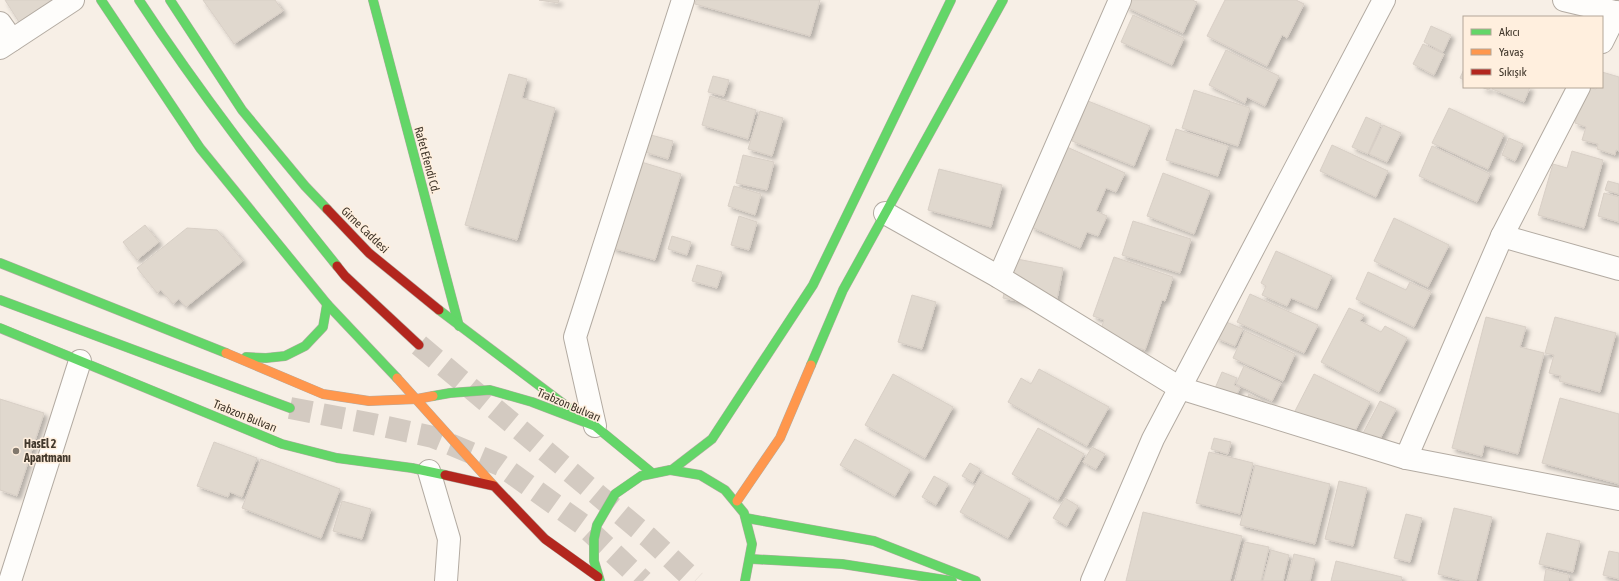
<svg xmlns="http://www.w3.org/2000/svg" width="1619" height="581" font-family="'Asap Condensed',sans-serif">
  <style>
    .building { fill: #e0d8ce; stroke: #d8cfc6; filter: url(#shadow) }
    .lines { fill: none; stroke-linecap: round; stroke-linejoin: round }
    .secondary-tunnel { stroke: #d3cac1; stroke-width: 22; stroke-dasharray: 22 11; stroke-linecap: butt }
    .street-casing { stroke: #b3aba2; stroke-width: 24 }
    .fast-casing { stroke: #b3aba2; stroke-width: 10 }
    .slow-casing { stroke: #b3aba2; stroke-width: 10 }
    .jam-casing { stroke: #b3aba2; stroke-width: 10 }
    .street { stroke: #fefdfb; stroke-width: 22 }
    .fast { stroke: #63d668; stroke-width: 9 }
    .slow { stroke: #ff974d; stroke-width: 9 }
    .jam { stroke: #b3261e; stroke-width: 9 }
    .poi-dot { fill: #81786d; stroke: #ffefde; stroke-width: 1.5 }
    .labels { text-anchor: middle; stroke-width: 3; stroke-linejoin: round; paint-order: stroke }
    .street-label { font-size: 12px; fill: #42382c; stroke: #ffefde }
    .poi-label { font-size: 12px; font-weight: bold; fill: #42382c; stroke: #ffefde; text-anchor: start }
  </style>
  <defs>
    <filter id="shadow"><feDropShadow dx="3.5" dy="3.5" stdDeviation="2" flood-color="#0004"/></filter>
  </defs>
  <rect width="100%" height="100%" fill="#f7efe6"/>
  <g class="building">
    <path d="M5 0H53L19 22Z"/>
    <path d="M203 0H275L283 11 234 44Z"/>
    <path d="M539 0H559L558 3Z"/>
    <path d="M696 0H820L810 36 695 4Z"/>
    <path d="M1129 0H1192L1197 2 1183 33 1126 7Z"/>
    <path d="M1225 0H1296L1304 4 1287 38 1282 35 1267 66 1207 36Z"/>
    <path d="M1133 15 1184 38 1172 65 1121 42Z"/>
    <path d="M1431 26 1451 35 1443 52 1424 42Z"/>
    <path d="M1423 44 1444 54 1434 75 1413 64Z"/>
    <path d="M1226 50 1279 76 1265 106 1247 97 1245 103 1209 85Z"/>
    <path d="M1464 69V80L1460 78Z"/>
    <path d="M1602 72 1619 77V151L1616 150 1615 155 1597 149 1598 144 1582 140 1586 127 1575 123 1585 87 1596 89 1597 87H1602Z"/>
    <path d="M509 74 527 79 522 98 555 108 517 240 465 225Z"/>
    <path d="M713 76 729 80 724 96 708 92Z"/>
    <path d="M1481 87H1490L1489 90Z"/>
    <path d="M1493 87H1530L1524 102 1492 89Z"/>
    <path d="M1194 90 1250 108 1238 146 1182 128Z"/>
    <path d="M710 96 756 110 748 139 702 125Z"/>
    <path d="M1088 101 1150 126 1134 166 1072 141Z"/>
    <path d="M1449 108 1504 134 1488 169 1432 143Z"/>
    <path d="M760 111 783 118 772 156 748 149Z"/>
    <path d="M1366 117 1381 124 1368 154 1352 147Z"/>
    <path d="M1383 125 1401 133 1387 162 1369 154Z"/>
    <path d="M1176 129 1228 146 1218 176 1166 160Z"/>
    <path d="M651 135 673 141 668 159 645 152Z"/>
    <path d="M1509 138 1523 144 1515 161 1502 155Z"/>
    <path d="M1332 145 1388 171 1376 197 1320 171Z"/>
    <path d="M1432 146 1490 174 1477 202 1419 176Z"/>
    <path d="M1067 147 1125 173 1116 192 1106 188 1096 211 1107 216 1098 236 1087 232 1080 248 1031 227Z"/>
    <path d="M1572 151 1603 160 1584 228 1538 215 1553 164 1567 168Z"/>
    <path d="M743 155 774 162 767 190 736 183Z"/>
    <path d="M638 161 681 174 655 260 612 248Z"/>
    <path d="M939 169 1002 185 991 227 928 210Z"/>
    <path d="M1163 173 1210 191 1194 234 1147 216Z"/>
    <path d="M1608 181 1619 184V194L1605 190Z"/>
    <path d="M734 186 761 194 755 215 728 206Z"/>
    <path d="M1604 193 1619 197V222L1598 216Z"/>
    <path d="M739 216 757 222 749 250 731 245Z"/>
    <path d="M1394 218 1449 245 1428 287 1374 261Z"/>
    <path d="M1133 221 1191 239 1180 273 1122 255Z"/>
    <path d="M145 225 159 242 137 260 123 242Z"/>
    <path d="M187 228 217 230 243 261 186 307 179 299 173 304 161 290 157 293 137 268Z"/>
    <path d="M672 236 691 242 687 255 668 249Z"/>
    <path d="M1276 251 1332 276 1317 309 1291 298 1287 306 1262 295 1266 286 1261 283Z"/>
    <path d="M1114 257 1173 277 1165 301 1162 300 1145 350 1099 335 1104 320 1093 316Z"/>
    <path d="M1012 258 1063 268 1055 309 1003 298Z"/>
    <path d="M697 265 722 272 717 288 692 281Z"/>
    <path d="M1368 272 1406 290 1410 282 1431 292 1414 327 1356 299Z"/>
    <path d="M1250 294 1318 325 1304 353 1237 322Z"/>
    <path d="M912 295 936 302 922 349 898 342Z"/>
    <path d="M1349 308 1364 315 1360 321 1381 332 1385 326 1407 338 1379 392 1321 362Z"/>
    <path d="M1486 317 1526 327 1520 347 1544 353 1518 454 1484 445 1482 456 1452 448Z"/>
    <path d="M1555 317 1616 333 1600 392 1559 381 1561 376 1549 373 1554 355 1545 353Z"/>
    <path d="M1224 321 1243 329 1235 346 1216 338Z"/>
    <path d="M1245 331 1295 354 1283 381 1233 358Z"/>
    <path d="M1244 366 1281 383 1272 401 1236 384Z"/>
    <path d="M1039 369 1109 407 1087 446 1008 402 1021 378 1031 384Z"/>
    <path d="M1222 372 1237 378 1234 385 1240 388 1233 402 1213 393Z"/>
    <path d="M893 374 953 407 925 458 865 425Z"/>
    <path d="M1314 374 1370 402 1353 435 1294 413Z"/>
    <path d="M1249 394 1261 400 1257 409 1245 403Z"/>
    <path d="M1560 398 1619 414V484L1542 463Z"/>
    <path d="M0 399 44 413 17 496 0 490Z"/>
    <path d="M1380 401 1396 409 1378 443 1362 435Z"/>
    <path d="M1038 428 1084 454 1058 500 1012 474Z"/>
    <path d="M1214 438 1231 442 1228 454 1211 449Z"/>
    <path d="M855 439 910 470 895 496 840 465Z"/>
    <path d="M214 442 257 458 242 497 230 492 228 497 197 486Z"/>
    <path d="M1092 447 1105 454 1096 469 1083 462Z"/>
    <path d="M1209 452 1253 463 1240 514 1196 503Z"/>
    <path d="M261 459 340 489 321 538 242 508Z"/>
    <path d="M970 463 980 469 973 482 962 476Z"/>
    <path d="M1255 465 1330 484 1315 544 1240 525Z"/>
    <path d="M982 473 1030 499 1008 538 960 512Z"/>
    <path d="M934 476 948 484 936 505 922 497Z"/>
    <path d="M1339 481 1367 488 1353 546 1325 539Z"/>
    <path d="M1065 498 1078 506 1067 526 1053 518Z"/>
    <path d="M342 501 371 509 362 539 333 531Z"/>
    <path d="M1454 508 1492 517 1476 581H1465L1438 574Z"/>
    <path d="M1143 512 1242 536 1230 581H1126Z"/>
    <path d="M1406 514 1422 518 1410 562 1394 558Z"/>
    <path d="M1547 533 1580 541 1573 572 1539 564Z"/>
    <path d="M1245 542 1269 547 1261 581H1235Z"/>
    <path d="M1271 550 1289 555 1283 581H1263Z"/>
    <path d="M1609 551 1619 553V579L1603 575Z"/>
    <path d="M1294 554 1315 559 1310 581H1287Z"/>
    <path d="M1336 561 1402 577 1401 581H1331Z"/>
    <path d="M1546 569 1569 575 1568 581H1544Z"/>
  </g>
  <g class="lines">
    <g class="secondary-tunnel">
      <path d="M419 345 648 537 695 581"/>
      <path d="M290 408 373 424 433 437 500 465 582 524 643 581"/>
    </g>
    <defs>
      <g id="street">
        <path d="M1564 0 1619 13"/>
        <path d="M0 23 12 40"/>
        <path d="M1602 42 1617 12"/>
        <path d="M0 48 73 0"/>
        <path d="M885 213 999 277 1180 388 1406 458 1619 499"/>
        <path d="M1502 236 1619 269"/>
        <path d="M999 277 1120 0"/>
        <path d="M595 426 575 337 683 0"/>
        <path d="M1406 458 1502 236 1579 87"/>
        <path d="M429 471 449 539 446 581"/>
        <path d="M10 581 80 361"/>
        <path d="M1092 581 1153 439 1384 0"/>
      </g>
      <g id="fast">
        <path d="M101 0 200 148 327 304 397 378"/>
        <path d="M139 0C200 93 267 179 337 266"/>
        <path d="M170 0 242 110 305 186 327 209"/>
        <path d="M373 0 459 326"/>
        <path d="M0 263 226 353"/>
        <path d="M0 300 290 408"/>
        <path d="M439 310 569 408"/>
        <path d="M0 328 282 444 337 458 412 468 445 475"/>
        <path d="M246 357 266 358 285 356 305 346 323 327 327 304"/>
        <path d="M811 365 843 290 1003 0"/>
        <path d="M433 396 450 393 490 390 532 402 595 426 651 472"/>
        <path d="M673 469 712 439 813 285 951 0"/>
        <path d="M746 518 874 541 976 581"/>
        <path d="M752 559 842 564 952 581"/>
        <path d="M600 581 594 561V539L597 525 615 494 641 476 670 470 700 475 725 490 744 513 752 544 745 581"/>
      </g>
      <g id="slow">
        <path d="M226 353 323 394 369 401 417 399 433 396"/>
        <path d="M397 378 494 486"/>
        <path d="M737 501 780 438 811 365"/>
      </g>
      <g id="jam">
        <path d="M327 209 369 253 439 310"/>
        <path d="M337 266 345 276 419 345"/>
        <path d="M445 475 494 486 545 539 598 577"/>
      </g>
    </defs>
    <use href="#street" class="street-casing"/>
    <use href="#fast" class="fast-casing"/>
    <use href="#slow" class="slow-casing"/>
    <use href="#jam" class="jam-casing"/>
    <use href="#street" class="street"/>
    <use href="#fast" class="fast"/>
    <use href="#slow" class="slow"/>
    <use href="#jam" class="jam"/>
  </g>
  <circle class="poi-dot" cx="16" cy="451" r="4"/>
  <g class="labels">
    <g class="street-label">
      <text transform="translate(427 160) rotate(75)" y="4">Rafet Efendi Cd.</text>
      <text transform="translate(365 230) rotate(44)" y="4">Girne Caddesi</text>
      <text transform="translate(569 405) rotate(23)" y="4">Trabzon Bulvarı</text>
      <text transform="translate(245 416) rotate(22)" y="4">Trabzon Bulvarı</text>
    </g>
    <g class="poi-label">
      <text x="24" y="448">HasEl 2<tspan x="24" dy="14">Apartmanı</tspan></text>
    </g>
  </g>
  <rect x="1463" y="16" width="140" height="72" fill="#ffefde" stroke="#b3a697"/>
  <rect x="1471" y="29" width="20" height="6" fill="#63d668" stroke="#b3a697"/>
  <text x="1499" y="36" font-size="12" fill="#42382c">Akıcı</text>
  <rect x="1471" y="49" width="20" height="6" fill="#ff974d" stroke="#b3a697"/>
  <text x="1499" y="56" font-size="12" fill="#42382c">Yavaş</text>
  <rect x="1471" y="69" width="20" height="6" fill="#b3261e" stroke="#b3a697"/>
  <text x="1499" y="76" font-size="12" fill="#42382c">Sıkışık</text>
</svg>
